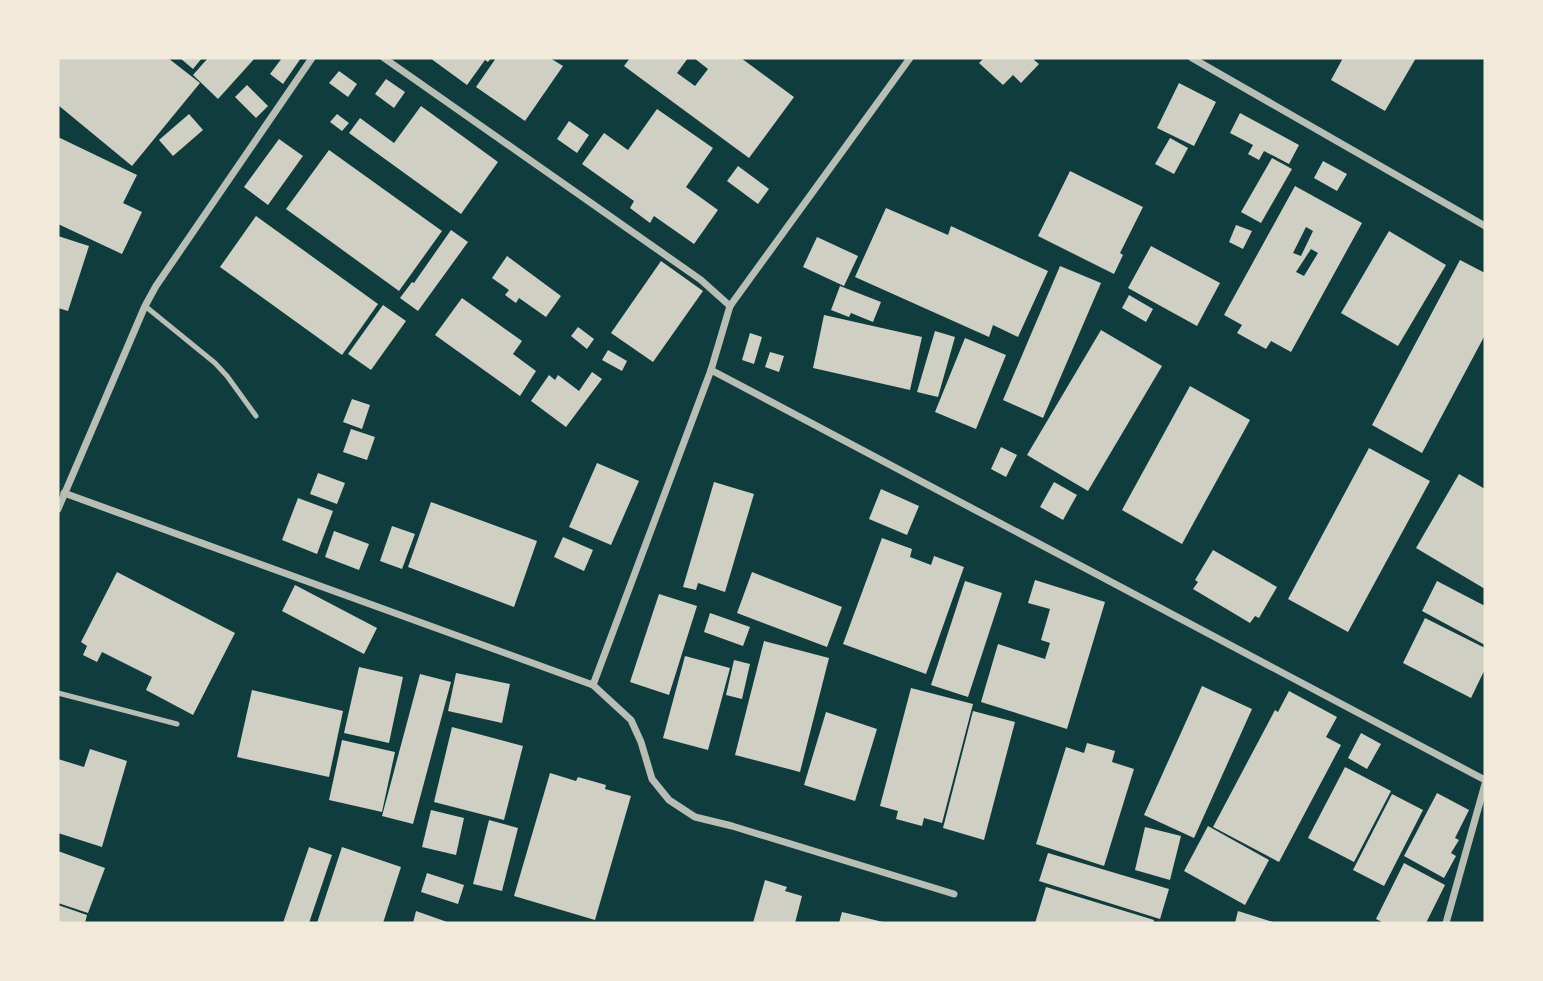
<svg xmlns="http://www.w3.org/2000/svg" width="1543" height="981" font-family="'Titillium Web',sans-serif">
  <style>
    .building { fill: #cfcfc3; fill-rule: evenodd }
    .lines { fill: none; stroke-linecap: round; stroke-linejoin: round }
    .service { stroke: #b8beb3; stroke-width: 5 }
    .minor { stroke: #b8beb3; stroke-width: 7 }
  </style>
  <rect width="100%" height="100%" fill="#0f3d3e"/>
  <g class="building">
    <path d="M58 58H168L200 83 132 166 58 105Z"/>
    <path d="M180 58H202L193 69Z"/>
    <path d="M208 58H255L218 99 193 75Z"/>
    <path d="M282 58H301L283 84 270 74Z"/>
    <path d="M430 58H491L488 62 485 60 467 85Z"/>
    <path d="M496 58H550L563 66 525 121 476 87Z"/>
    <path d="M630 58H688L677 73 695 86 708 69 694 58H741L794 97 749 158 624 66Z"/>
    <path d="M984 58H1035L1034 60 1039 64 1021 83 1013 75 1003 85 979 63Z"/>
    <path d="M1343 58H1416L1385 111 1331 80Z"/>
    <path d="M339 71 357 84 348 97 329 83Z"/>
    <path d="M386 79 405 92 394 108 375 94Z"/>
    <path d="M1179 83 1216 102 1194 146 1157 128Z"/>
    <path d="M247 85 268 106 256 118 235 97Z"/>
    <path d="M421 106 498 162 461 214 349 133 360 118 394 143Z"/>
    <path d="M657 109 713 148 686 187 718 210 694 244 654 216 650 223 630 208 634 201 582 164 604 133 628 150Z"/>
    <path d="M1240 113 1299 145 1289 164 1264 151 1259 160 1248 154 1253 145 1230 133Z"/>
    <path d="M189 114 203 130 173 156 159 140Z"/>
    <path d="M337 114 349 123 342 131 330 122Z"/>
    <path d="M569 121 589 135 577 153 557 139Z"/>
    <path d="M58 137 137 175 123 203 142 212 122 254 58 224Z"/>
    <path d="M1170 138 1188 148 1174 174 1155 164Z"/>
    <path d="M279 139 303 156 268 205 244 187Z"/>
    <path d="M329 150 442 231 399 291 286 209Z"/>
    <path d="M1272 158 1292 169 1261 223 1241 212Z"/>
    <path d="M1323 161 1347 174 1337 191 1314 178Z"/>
    <path d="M738 166 769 189 758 204 727 181Z"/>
    <path d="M1070 171 1143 207 1120 253 1123 255 1114 274 1038 236Z"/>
    <path d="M1295 186 1362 223 1291 352 1271 341 1266 349 1237 333 1242 325 1224 315ZM1306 227 1313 231 1301 256 1293 253ZM1311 249 1318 253 1304 276 1296 272Z"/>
    <path d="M886 208 948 235 951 226 1048 271 1018 337 993 325 989 337 855 277Z"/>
    <path d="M256 216 378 304 342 355 220 267Z"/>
    <path d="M1236 225 1252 231 1243 249 1229 242Z"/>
    <path d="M451 230 468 242 418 311 400 298 412 282 414 283Z"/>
    <path d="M1389 231 1446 265 1398 346 1341 313Z"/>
    <path d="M58 236 89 246 68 311 58 308Z"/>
    <path d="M817 237 858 256 844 286 803 267Z"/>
    <path d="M1151 246 1220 283 1197 326 1128 288Z"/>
    <path d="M507 256 561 296 546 317 519 298 516 303 505 295 509 290 492 278Z"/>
    <path d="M1460 260 1485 273V335L1422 453 1372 425Z"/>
    <path d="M661 261 703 291 653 362 611 333Z"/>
    <path d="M1060 266 1101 283 1043 418 1003 400Z"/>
    <path d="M840 286 881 302 873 322 851 313 849 317 831 310Z"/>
    <path d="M1129 295 1153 309 1146 322 1122 308Z"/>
    <path d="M462 298 522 341 513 354 536 371 520 396 435 335Z"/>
    <path d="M383 305 406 321 371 370 348 354Z"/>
    <path d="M824 315 922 337 910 390 813 368Z"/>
    <path d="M578 327 594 339 587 349 571 336Z"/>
    <path d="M1101 330 1162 366 1088 491 1027 455Z"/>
    <path d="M935 331 955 337 938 397 917 392Z"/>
    <path d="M750 333 762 337 754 364 742 360Z"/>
    <path d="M965 338 1006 355 976 429 935 412Z"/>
    <path d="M608 350 627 361 622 371 602 360Z"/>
    <path d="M770 352 784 356 779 372 765 367Z"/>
    <path d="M592 372 602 379 566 427 531 401 549 375 555 380 558 375 579 391Z"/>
    <path d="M1190 386 1250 420 1182 544 1122 510Z"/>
    <path d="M352 399 370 405 362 429 343 422Z"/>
    <path d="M351 429 375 437 367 460 343 452Z"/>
    <path d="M1001 447 1017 455 1006 477 991 469Z"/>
    <path d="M1369 448 1430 481 1348 632 1288 599Z"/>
    <path d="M597 463 639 481 611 545 569 527Z"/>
    <path d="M318 473 345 483 337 504 310 494Z"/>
    <path d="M1459 474 1485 489V589L1416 548Z"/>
    <path d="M714 482 754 494 725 592 698 583 696 590 683 587Z"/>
    <path d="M1054 482 1077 495 1063 520 1040 507Z"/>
    <path d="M881 489 919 506 907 535 869 519Z"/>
    <path d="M298 498 333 511 317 554 282 540Z"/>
    <path d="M431 502 537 541 514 607 408 567Z"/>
    <path d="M392 526 415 534 402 569 380 561Z"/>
    <path d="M334 531 369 544 359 570 325 557Z"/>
    <path d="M563 537 593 550 584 571 554 557Z"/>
    <path d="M882 538 912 549 910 557 931 565 934 556 964 567 926 674 843 644Z"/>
    <path d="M1213 550 1277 587 1259 618 1255 616 1250 623 1193 589 1198 582 1195 580Z"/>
    <path d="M117 572 235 633 193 715 146 690 152 677 102 652 97 662 83 655 87 646 81 642Z"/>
    <path d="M752 572 842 607 827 647 737 613Z"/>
    <path d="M1035 580 1105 602 1067 729 981 702 998 644 1045 659 1050 643 1041 640 1050 609 1028 603Z"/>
    <path d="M965 581 1002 593 968 697 931 685Z"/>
    <path d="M1437 581 1485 606V645L1422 611Z"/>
    <path d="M295 585 377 628 364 654 282 611Z"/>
    <path d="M659 594 697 606 669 695 630 682Z"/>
    <path d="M710 613 750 627 743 646 704 632Z"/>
    <path d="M1425 618 1485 648V669L1471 698 1403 663Z"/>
    <path d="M764 641 829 658 800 772 735 755Z"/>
    <path d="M685 656 730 668 708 750 663 738Z"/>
    <path d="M734 660 750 664 742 699 726 695Z"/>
    <path d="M359 667 403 677 389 743 344 733Z"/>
    <path d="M456 673 510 684 502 723 448 711Z"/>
    <path d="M420 674 451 682 413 824 382 816Z"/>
    <path d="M1202 686 1252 709 1194 838 1144 815Z"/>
    <path d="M911 688 973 704 942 823 924 818 922 826 896 819 898 811 880 806Z"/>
    <path d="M252 690 343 711 329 777 237 757Z"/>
    <path d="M1289 691 1337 717 1326 737 1341 745 1279 862 1213 827 1275 710 1278 712Z"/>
    <path d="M973 711 1015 722 984 840 943 828Z"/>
    <path d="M826 712 877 729 855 801 804 785Z"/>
    <path d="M452 727 523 746 504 820 434 802Z"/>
    <path d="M1361 733 1381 744 1367 769 1348 758Z"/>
    <path d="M342 740 395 752 382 812 329 800Z"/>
    <path d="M1087 743 1115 751 1112 762 1134 769 1104 866 1036 844 1066 747 1084 753Z"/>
    <path d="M90 749 127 761 102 847 58 833V759L84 767Z"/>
    <path d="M1345 767 1391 791 1354 862 1308 838Z"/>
    <path d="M550 773 576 781 578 777 606 785 605 789 631 796 595 920 514 896Z"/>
    <path d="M1437 793 1469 810 1455 838 1459 840 1451 853 1456 856 1444 878 1404 856Z"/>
    <path d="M1392 794 1423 810 1384 886 1353 870Z"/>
    <path d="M431 810 464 818 456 855 422 847Z"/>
    <path d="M489 820 518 828 502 891 473 884Z"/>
    <path d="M1208 826 1269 860 1245 905 1184 871Z"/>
    <path d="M1145 827 1181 836 1170 880 1135 870Z"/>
    <path d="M309 847 332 855 309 923H283Z"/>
    <path d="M342 847 401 867 383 923H317Z"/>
    <path d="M58 851 105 868 88 913 58 903Z"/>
    <path d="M1048 853 1169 889 1160 919 1039 881Z"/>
    <path d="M1404 863 1445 885 1426 923H1384L1376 919Z"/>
    <path d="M427 873 464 885 458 904 421 892Z"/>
    <path d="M765 880 787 887 785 891 802 896 795 923H753Z"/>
    <path d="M1046 887 1154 920 1153 923H1035Z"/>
    <path d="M58 905 87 915 85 923H58Z"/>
    <path d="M416 911 450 923H413Z"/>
    <path d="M1238 911 1276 923H1235Z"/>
    <path d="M842 912 883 922V923H839Z"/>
  </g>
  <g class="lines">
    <g class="service">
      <path d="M145 306 215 363 227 376 256 416"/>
      <path d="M58 693 177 724"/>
    </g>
    <g class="minor">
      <path d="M384 58 701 280 730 306"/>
      <path d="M1192 58 1485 226"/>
      <path d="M711 370 1485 780"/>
      <path d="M64 493 593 685 631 720 641 742 652 779 669 800 695 817 732 826 954 894"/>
      <path d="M58 509 145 306 156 286 312 58"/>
      <path d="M593 685 711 370 730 306 910 58"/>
      <path d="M1446 923 1485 784"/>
    </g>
  </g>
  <rect width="1543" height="981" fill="none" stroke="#f1e9da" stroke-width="119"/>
</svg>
